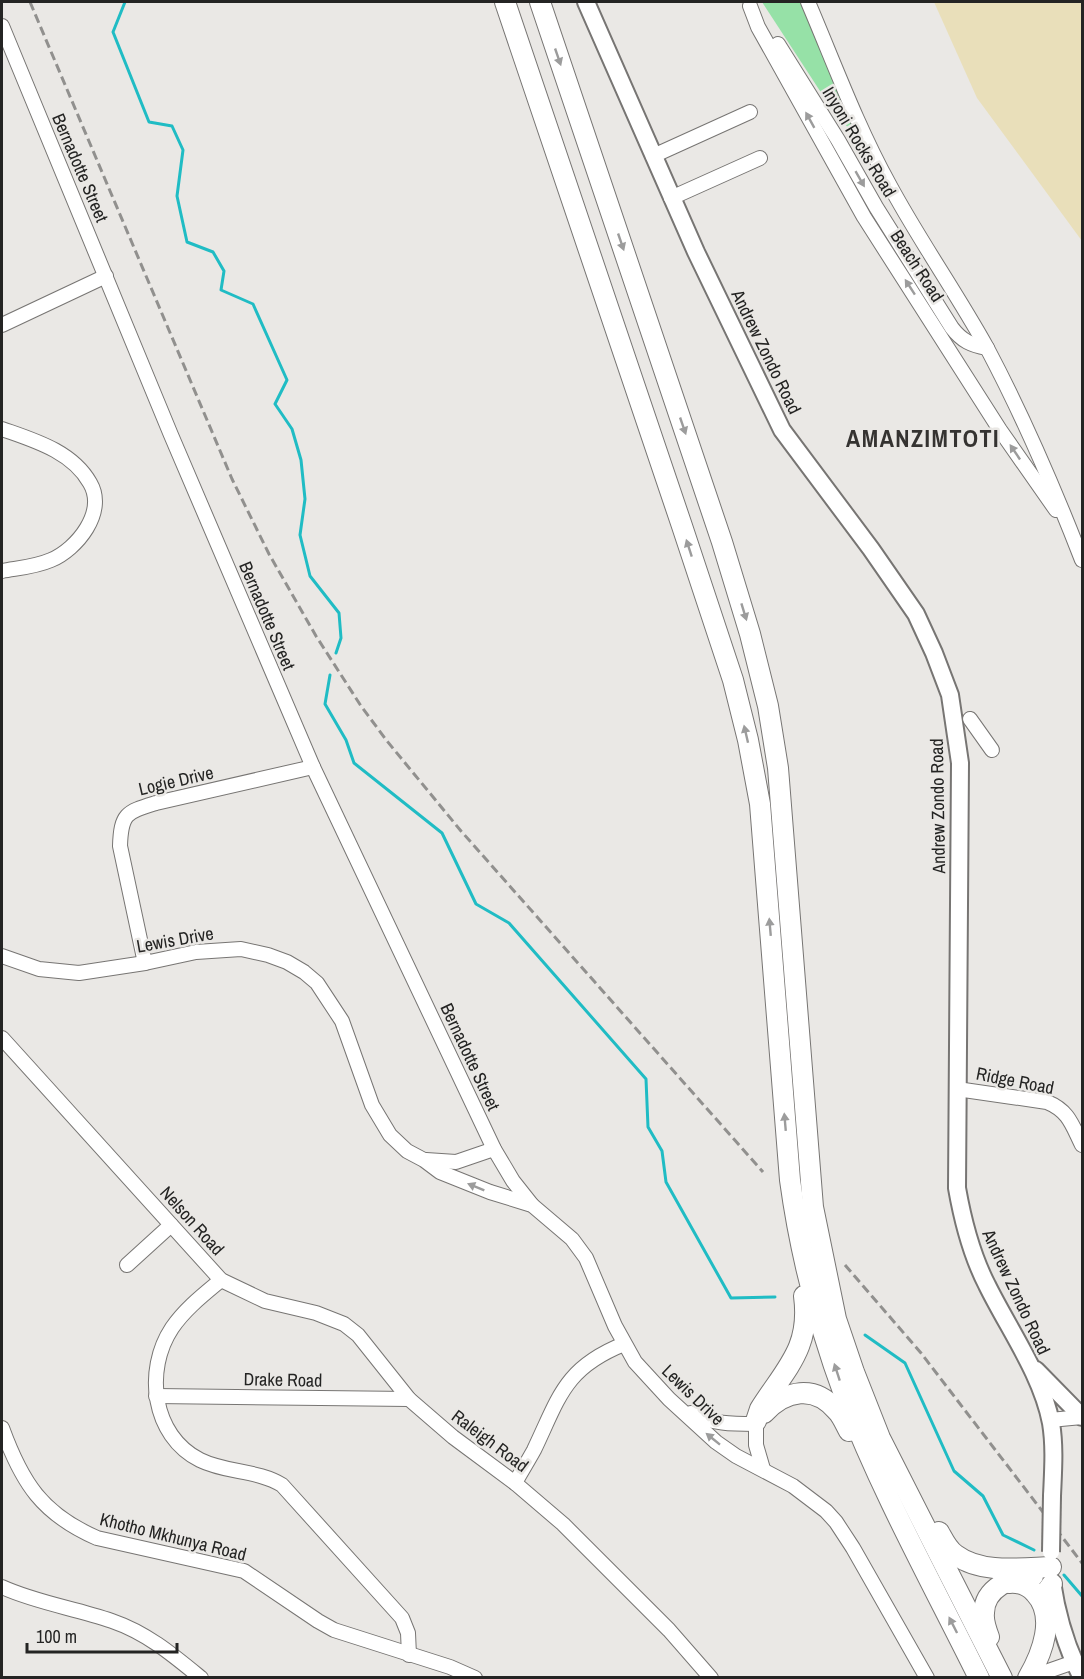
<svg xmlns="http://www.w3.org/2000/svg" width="1084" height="1679" font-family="'Archivo Narrow',sans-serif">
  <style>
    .green { fill: #96e1a7 }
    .sand { fill: #e9dfba }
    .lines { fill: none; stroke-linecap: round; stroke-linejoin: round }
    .stream { stroke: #20bcc4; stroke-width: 3 }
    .minor-casing { stroke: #777573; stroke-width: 16 }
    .major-casing { stroke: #777573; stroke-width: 20 }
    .highway-casing { stroke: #777573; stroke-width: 22 }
    .minor { stroke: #fff; stroke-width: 14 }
    .major { stroke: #fff; stroke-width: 16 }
    .highway { stroke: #fff; stroke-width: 20 }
    .rail { stroke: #91908e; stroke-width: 3; stroke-dasharray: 9 4.5; stroke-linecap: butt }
    .major-bridge-casing { stroke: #777573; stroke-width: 20; stroke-linecap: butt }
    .major-bridge { stroke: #fff; stroke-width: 16 }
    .oneway { fill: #9c9c9c }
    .labels { text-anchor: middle; stroke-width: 5; stroke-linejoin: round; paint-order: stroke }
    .street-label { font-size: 18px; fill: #242423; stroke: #eae8e5 }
    .district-label { font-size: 24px; font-weight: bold; letter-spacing: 1.5px; fill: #353331; stroke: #eae8e5 }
  </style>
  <rect width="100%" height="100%" fill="#eae8e5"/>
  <path class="green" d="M762 2H802L861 141 835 114Z"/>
  <path class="sand" d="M934 2H1081L1082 241 977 98Z"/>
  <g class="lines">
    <g class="stream">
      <path d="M125 2 113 32 149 122 172 126 183 150 177 196 187 242 213 252 224 271 221 290 253 304 287 380 275 404 292 429 301 460 305 499 300 535 310 576 339 613 341 638 336 653"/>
      <path d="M330 675 325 704 346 740 354 763 442 833 476 904 509 923 646 1079 648 1127 662 1151 666 1182 731 1298 775 1297"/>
      <path d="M865 1335 905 1363 954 1471 983 1496 1003 1535 1034 1550"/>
      <path d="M1064 1575 1082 1596"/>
    </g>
    <defs>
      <g id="minor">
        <path d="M808 2C834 63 857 126 889 184 919 240 956 292 987 348 1023 416 1054 488 1082 560"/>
        <path d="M750 6 758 27 864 217 1000 430 1056 510"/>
        <path d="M2 26 171 435 313 767 494 1149 513 1181 532 1205"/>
        <path d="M778 44 838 140 876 207 952 328C962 341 971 345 987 348"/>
        <path d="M653 156 750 112"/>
        <path d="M671 198 760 158"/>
        <path d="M2 325 106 276"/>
        <path d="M2 429C33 440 72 451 90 483 107 512 77 549 51 560 35 567 18 568 2 571"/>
        <path d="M970 719 992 750"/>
        <path d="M2 956 39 969 79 973 145 963 196 952 241 949 268 955 287 962 304 972 317 983 342 1021 372 1105 390 1135 407 1151 424 1160 440 1172 490 1192 532 1205 572 1239 586 1258 615 1326 635 1362 669 1399 716 1442 736 1456 793 1486 826 1511 836 1522 853 1548 927 1678"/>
        <path d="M145 963 120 846C121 813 127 812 156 803L313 767"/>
        <path d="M2 1038 221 1280 265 1301 316 1313 344 1324 358 1335 409 1399 453 1437 515 1483 563 1524 669 1630 711 1678"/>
        <path d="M957 1089 1047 1102C1069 1111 1072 1125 1082 1145"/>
        <path d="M426 1160 456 1162 494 1149"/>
        <path d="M127 1265 171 1225"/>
        <path d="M221 1280C203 1295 185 1309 172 1328 144 1370 152 1436 200 1460 226 1473 258 1470 282 1485L402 1618 408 1633 409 1655"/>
        <path d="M156 1396 409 1399"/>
        <path d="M691 1413C712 1424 732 1424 755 1424"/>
        <path d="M1050 1420 1082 1417"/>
        <path d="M756 1421V1445L763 1469"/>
        <path d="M2 1428C22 1483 42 1514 97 1538L244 1571 318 1621 334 1630 450 1667 475 1678"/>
        <path d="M515 1483C521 1472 528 1461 534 1450 559 1398 564 1368 624 1344"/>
        <path d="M2 1587C37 1603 75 1608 112 1621 147 1633 173 1655 201 1678"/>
        <path d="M1028 1678 1074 1662"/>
      </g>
      <g id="major">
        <path d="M586 2 696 252 782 430 871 549 916 614 934 653 950 695 960 763 957 1188C963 1222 971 1254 987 1285 1008 1328 1042 1375 1051 1423 1055 1447 1053 1472 1052 1496"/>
        <path d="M1036 1370 1082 1417"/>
        <path d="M1052 1582C1057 1616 1066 1647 1082 1678"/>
      </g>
      <g id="highway">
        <path d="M505 2 682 526 733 680 748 740 760 804 790 1180C800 1253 819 1327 845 1397 882 1493 933 1585 979 1678"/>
        <path d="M540 2 722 542 750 634 768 706 778 768 813 1207 836 1319 854 1372 880 1438 1002 1678"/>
        <path d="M764 1413C785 1390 815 1384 837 1411 842 1416 845 1424 849 1431"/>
        <path d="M756 1421 760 1409C786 1368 811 1348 804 1296"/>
        <path d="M939 1532C944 1541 948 1550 956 1555 981 1574 1022 1568 1051 1567"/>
        <path d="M1009 1583C1019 1582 1028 1585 1035 1593 1057 1616 1042 1654 1028 1678"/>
        <path d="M1045 1608 1047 1591 1052 1584"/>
        <path d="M989 1637C986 1629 983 1621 984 1613 984 1588 1012 1576 1033 1576"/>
      </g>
    </defs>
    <use href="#minor" class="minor-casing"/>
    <use href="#major" class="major-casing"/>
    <use href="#highway" class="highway-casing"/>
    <use href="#minor" class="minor"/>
    <use href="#major" class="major"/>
    <use href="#highway" class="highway"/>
    <g class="rail">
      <path d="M30 2 232 479 269 554 316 636 361 706 387 741 461 831 763 1172"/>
      <path d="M845 1265 921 1353 1082 1563"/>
    </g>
    <defs>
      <path id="major-bridge" d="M1051 1552 1052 1496"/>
    </defs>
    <use href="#major-bridge" class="major-bridge-casing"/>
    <use href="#major-bridge" class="major-bridge"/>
  </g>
  <defs><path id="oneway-solid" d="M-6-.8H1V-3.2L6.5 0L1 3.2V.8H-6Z" transform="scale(1.5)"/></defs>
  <g class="oneway">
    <use href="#oneway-solid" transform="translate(558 57) rotate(71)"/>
    <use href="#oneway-solid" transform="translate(810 120) rotate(-119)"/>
    <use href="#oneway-solid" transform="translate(860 179) rotate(60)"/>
    <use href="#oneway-solid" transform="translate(621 242) rotate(71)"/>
    <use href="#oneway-solid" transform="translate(910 287) rotate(-123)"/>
    <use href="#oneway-solid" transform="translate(683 426) rotate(71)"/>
    <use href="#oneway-solid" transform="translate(1015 452) rotate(-124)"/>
    <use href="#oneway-solid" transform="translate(689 548) rotate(-108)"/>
    <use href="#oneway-solid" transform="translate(744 612) rotate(73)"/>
    <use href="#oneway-solid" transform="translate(746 734) rotate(-103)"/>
    <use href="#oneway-solid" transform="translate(770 927) rotate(-95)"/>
    <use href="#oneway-solid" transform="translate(785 1122) rotate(-95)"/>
    <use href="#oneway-solid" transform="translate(476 1187) rotate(-158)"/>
    <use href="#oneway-solid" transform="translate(837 1372) rotate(-108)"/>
    <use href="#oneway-solid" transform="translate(713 1439) rotate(-141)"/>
    <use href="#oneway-solid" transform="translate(953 1625) rotate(-117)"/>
  </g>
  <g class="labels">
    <g class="street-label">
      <text transform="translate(859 142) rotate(59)" y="6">Inyoni Rocks Road</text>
      <text transform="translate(80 168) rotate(67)" y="6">Bernadotte Street</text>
      <text transform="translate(917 266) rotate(57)" y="6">Beach Road</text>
      <text transform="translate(766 352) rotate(64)" y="6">Andrew Zondo Road</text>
      <text transform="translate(267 616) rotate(67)" y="6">Bernadotte Street</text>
      <text transform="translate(176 781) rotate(-13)" y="6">Logie Drive</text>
      <text transform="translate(938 806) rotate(-91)" y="6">Andrew Zondo Road</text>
      <text transform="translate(175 940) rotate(-10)" y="6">Lewis Drive</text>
      <text transform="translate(470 1057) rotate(65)" y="6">Bernadotte Street</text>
      <text transform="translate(1015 1081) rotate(11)" y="6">Ridge Road</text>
      <text transform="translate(192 1221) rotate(48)" y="6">Nelson Road</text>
      <text transform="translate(1016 1292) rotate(65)" y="6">Andrew Zondo Road</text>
      <text transform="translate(283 1380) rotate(1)" y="6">Drake Road</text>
      <text transform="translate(693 1395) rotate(44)" y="6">Lewis Drive</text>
      <text transform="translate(490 1441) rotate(37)" y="6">Raleigh Road</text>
      <text transform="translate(173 1537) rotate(14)" y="6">Khotho Mkhunya Road</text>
    </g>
    <g class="district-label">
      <text x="923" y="447">AMANZIMTOTI</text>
    </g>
  </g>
  <rect width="1084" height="1679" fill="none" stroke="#242423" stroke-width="6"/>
  <path d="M27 1643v9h150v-9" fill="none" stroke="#242423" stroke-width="3"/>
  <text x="36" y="1643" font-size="18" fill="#242423" stroke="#eae8e5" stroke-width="4.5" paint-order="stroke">100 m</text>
</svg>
